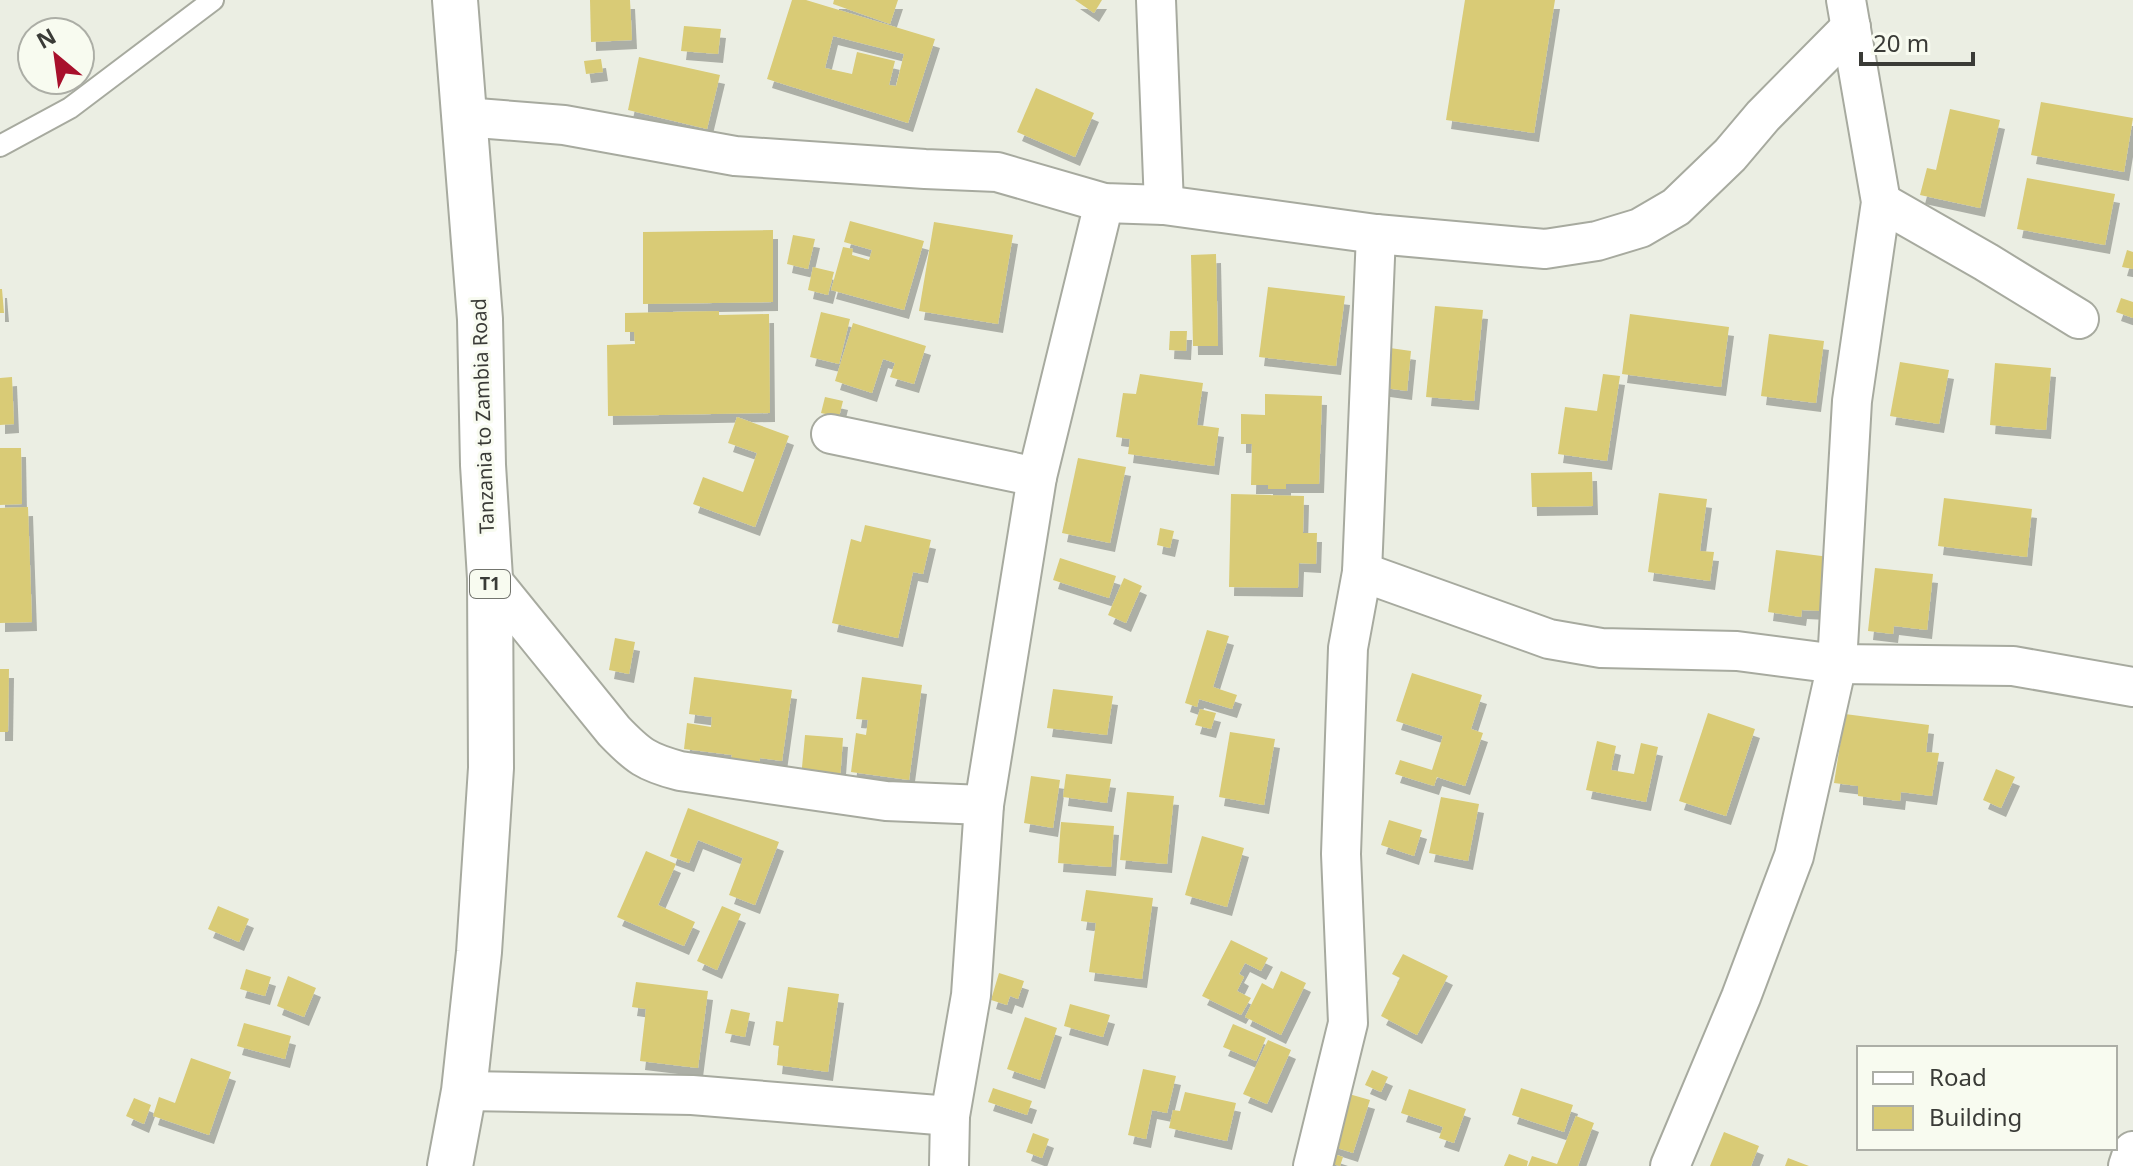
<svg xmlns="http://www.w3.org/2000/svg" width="2133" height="1166" font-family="'Noto Sans',sans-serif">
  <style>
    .building { fill: #d9cb76; fill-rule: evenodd; filter: url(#shadow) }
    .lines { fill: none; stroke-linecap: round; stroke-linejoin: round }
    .service-casing { stroke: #a7aa9f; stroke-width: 24 }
    .minor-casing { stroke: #a7aa9f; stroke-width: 42 }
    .trunk-casing { stroke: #a7aa9f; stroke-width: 48 }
    .service { stroke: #fff; stroke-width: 20 }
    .minor { stroke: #fff; stroke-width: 38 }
    .trunk { stroke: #fff; stroke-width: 44 }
    .labels { text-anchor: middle; stroke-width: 6; stroke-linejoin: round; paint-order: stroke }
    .shield { fill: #f8fbf0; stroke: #73756e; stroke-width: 2 }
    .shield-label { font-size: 18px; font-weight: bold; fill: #3a3b37 }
    .street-label { font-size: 20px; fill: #3a3b37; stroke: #f8fbf0 }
  </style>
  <defs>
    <filter id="shadow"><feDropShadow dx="5" dy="9" stdDeviation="0" flood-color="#0004"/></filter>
  </defs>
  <rect width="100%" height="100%" fill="#ebeee3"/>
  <g class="building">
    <path d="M590 0H630L632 40 591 42Z"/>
    <path d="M792 0H806L935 39 908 123 767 79ZM833 36 904 54 896 86 889 85 895 61 857 52 852 74 825 68Z"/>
    <path d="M834 0H898L890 24 833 4Z"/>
    <path d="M1075 0H1102L1094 13Z"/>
    <path d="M1465 0H1555L1534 133 1446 120Z"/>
    <path d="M684 26 721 29 718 54 681 51Z"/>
    <path d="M639 57 720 75 707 129 628 110Z"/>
    <path d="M601 59 603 72 586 74 584 61Z"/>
    <path d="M1036 88 1094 113 1075 157 1017 132Z"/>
    <path d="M2041 102 2133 118 2124 172 2031 155Z"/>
    <path d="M1950 109 2000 120 1980 208 1920 195 1927 168 1936 170Z"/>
    <path d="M2027 178 2115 194 2105 245 2017 229Z"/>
    <path d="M850 221 924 241 904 310 831 290 843 247 853 249 852 255 869 260 872 250 844 242Z"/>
    <path d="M934 222 1013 235 998 324 919 311Z"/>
    <path d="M773 230V302L643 304V232Z"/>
    <path d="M793 235 815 239 808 269 787 264Z"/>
    <path d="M2127 250 2133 252V269L2122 267Z"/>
    <path d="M1216 254 1218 346H1193L1191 255Z"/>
    <path d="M813 267 834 272 828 295 808 290Z"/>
    <path d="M1268 287 1345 296 1336 366 1259 357Z"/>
    <path d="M0 289H2L4 313H0Z"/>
    <path d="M2121 298 2133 302V318L2116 312Z"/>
    <path d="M1435 306 1483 310 1474 401 1426 397Z"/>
    <path d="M719 311V315L769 314 770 413 608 416 607 345 635 344 634 332H625V313Z"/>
    <path d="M821 312 850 319 839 364 810 357Z"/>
    <path d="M1630 314 1729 327 1721 387 1622 374Z"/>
    <path d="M853 323 926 346 914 384 890 377 895 363 883 359 872 393 835 381Z"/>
    <path d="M1170 331H1187L1186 351 1169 350Z"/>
    <path d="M1769 334 1824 341 1816 403 1761 396Z"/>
    <path d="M1383 347 1411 351 1407 391 1378 387Z"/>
    <path d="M1900 362 1949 370 1939 424 1890 416Z"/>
    <path d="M1995 363 2051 368 2046 430 1990 425Z"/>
    <path d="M1140 374 1203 383 1197 425 1219 428 1214 466 1128 454 1130 439 1116 437 1123 393 1136 394Z"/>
    <path d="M1603 374 1620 376 1607 461 1558 454 1565 407 1597 411Z"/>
    <path d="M12 377 14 424 0 425V378Z"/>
    <path d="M1265 394 1322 396 1319 484H1286V489H1268V485H1251L1252 444H1241V414L1265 415Z"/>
    <path d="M825 397 843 401 839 417 821 413Z"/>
    <path d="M737 417 789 436 755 527 693 504 703 477 743 492 757 453 728 443Z"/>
    <path d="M0 448H21L22 504 0 505Z"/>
    <path d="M1078 458 1126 467 1110 543 1062 533Z"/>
    <path d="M1592 472 1593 506 1532 507 1531 473Z"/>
    <path d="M1659 493 1707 499 1700 551 1714 552 1710 581 1648 572Z"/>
    <path d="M1231 494 1304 496 1303 533H1317L1316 564 1299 563 1298 588 1229 587Z"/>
    <path d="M1944 498 2032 509 2027 557 1938 546Z"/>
    <path d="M28 507 32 622 0 623V508Z"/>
    <path d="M865 525 931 540 923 574 913 572 898 638 832 623 851 539 861 542Z"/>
    <path d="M1160 528 1174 531 1170 548 1157 545Z"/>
    <path d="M1776 550 1829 557 1822 611 1802 610 1801 617 1768 612Z"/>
    <path d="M1060 558 1116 576 1109 598 1053 580Z"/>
    <path d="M1875 568 1933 574 1927 630 1894 626 1893 634 1868 631Z"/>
    <path d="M1124 578 1142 586 1126 623 1108 615Z"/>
    <path d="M1207 630 1229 636 1213 687 1237 695 1232 709 1199 699 1197 707 1185 703Z"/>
    <path d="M615 638 635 642 629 674 609 670Z"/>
    <path d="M0 669H9L8 732H0Z"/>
    <path d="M1412 673 1482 695 1471 729 1483 733 1465 786 1437 777 1434 786 1395 774 1400 760 1432 770 1443 736 1396 721Z"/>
    <path d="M694 677 792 690 782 761 760 758 758 771 729 767 732 755 684 749 687 723 711 727 712 717 689 714Z"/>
    <path d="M862 677 922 685 909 780 851 772 856 733 866 735 868 720 856 719Z"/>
    <path d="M1053 689 1113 696 1107 735 1047 728Z"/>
    <path d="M1200 709 1216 713 1211 729 1195 725Z"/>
    <path d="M1708 713 1755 729 1726 816 1679 801Z"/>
    <path d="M1845 714 1929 725 1926 752 1939 753 1932 796 1901 792 1900 801 1858 796V786L1834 783Z"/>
    <path d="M1230 732 1275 739 1264 805 1219 797Z"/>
    <path d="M805 735 843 738 840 780 801 778Z"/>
    <path d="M1597 741 1616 746 1611 770 1634 774 1641 743 1658 747 1646 802 1586 790Z"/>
    <path d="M1996 769 2015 777 2001 808 1983 800Z"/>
    <path d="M1066 774 1111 779 1107 803 1063 797Z"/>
    <path d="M1031 776 1060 780 1053 828 1024 823Z"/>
    <path d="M1127 792 1174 796 1167 864 1120 860Z"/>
    <path d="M1441 797 1479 804 1468 861 1429 853Z"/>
    <path d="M688 808 779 842 755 905 729 895 743 858 698 840 689 863 670 856Z"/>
    <path d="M1389 820 1422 830 1414 856 1381 845Z"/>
    <path d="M1061 822 1114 826 1111 867 1058 863Z"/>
    <path d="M1202 836 1244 848 1227 907 1185 895Z"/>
    <path d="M646 851 676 864 658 905 695 922 684 946 617 917Z"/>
    <path d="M1086 890 1153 898 1142 979 1089 972 1096 923 1081 921Z"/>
    <path d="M218 906 249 919 239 942 208 929Z"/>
    <path d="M722 906 741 914 717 970 697 961Z"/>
    <path d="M1231 940 1268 958 1261 971 1245 963 1239 974 1244 977 1237 991 1251 998 1241 1015 1202 996Z"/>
    <path d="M1403 954 1448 976 1417 1035 1381 1016 1400 978 1392 974Z"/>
    <path d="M246 969 271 977 265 996 240 989Z"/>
    <path d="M1281 971 1306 983 1281 1035 1245 1017 1262 983 1273 989Z"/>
    <path d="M999 973 1024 981 1018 999 1010 996 1007 1005 991 1000Z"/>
    <path d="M288 976 316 988 304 1017 277 1006Z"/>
    <path d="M636 982 708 991 698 1068 640 1061 646 1009 632 1007Z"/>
    <path d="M788 987 839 994 828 1072 777 1065 779 1046 773 1045 776 1021 783 1022Z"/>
    <path d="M1070 1004 1110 1015 1103 1037 1064 1026Z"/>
    <path d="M731 1009 750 1013 745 1037 725 1033Z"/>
    <path d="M1025 1017 1057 1028 1040 1080 1007 1069Z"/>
    <path d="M244 1023 291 1036 285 1059 237 1046Z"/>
    <path d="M1233 1024 1266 1038 1256 1061 1223 1047Z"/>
    <path d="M1268 1040 1291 1050 1267 1104 1243 1094Z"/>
    <path d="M191 1058 231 1072 209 1135 153 1116 159 1097 175 1103Z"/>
    <path d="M1143 1069 1176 1076 1167 1113 1152 1110 1146 1139 1128 1135Z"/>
    <path d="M1372 1070 1388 1077 1381 1092 1365 1085Z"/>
    <path d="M993 1088 1032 1101 1027 1115 988 1102Z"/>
    <path d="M1521 1088 1573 1105 1564 1132 1512 1115Z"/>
    <path d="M1409 1089 1466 1109 1454 1143 1439 1138 1443 1127 1401 1113Z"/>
    <path d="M1185 1092 1236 1103 1227 1141 1169 1128 1173 1110 1180 1111Z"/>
    <path d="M1342 1092 1370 1100 1353 1153 1325 1144Z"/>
    <path d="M134 1098 151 1105 144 1124 126 1116Z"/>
    <path d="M1576 1116 1594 1123 1578 1166H1528L1532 1156 1557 1164Z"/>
    <path d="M1724 1132 1759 1146 1751 1166H1710Z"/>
    <path d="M1033 1133 1049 1139 1042 1158 1026 1152Z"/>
    <path d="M1322 1150 1343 1157 1340 1166 1318 1160Z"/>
    <path d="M1509 1154 1528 1161 1527 1166H1504Z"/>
    <path d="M1788 1158 1809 1166H1785Z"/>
  </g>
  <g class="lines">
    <defs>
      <path id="service" d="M0 146 70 108 213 0"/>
      <g id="minor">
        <path d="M1156 0 1164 205"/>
        <path d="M464 117 564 125 735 156 925 169 997 172 1104 203 1164 205 1376 234 1545 249 1597 241 1640 228 1676 207 1730 155 1763 116 1851 27"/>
        <path d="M1881 202 1986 262 2079 319"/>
        <path d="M831 434 1037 477"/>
        <path d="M1362 572 1549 639 1601 648 1737 651 1837 664 2013 666 2133 687"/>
        <path d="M490 578 614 731C638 756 646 762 680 771L886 801 984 805"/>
        <path d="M464 1091 692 1095 950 1116"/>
        <path d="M949 1166 950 1116 971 995 984 805 1037 477 1104 203"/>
        <path d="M1313 1166 1348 1023 1341 854 1348 648 1362 572 1376 234"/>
        <path d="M1670 1166 1741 997 1794 856 1837 664 1852 401 1881 202 1846 0"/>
        <path d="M2128 1166 2133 1151"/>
      </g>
      <path id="trunk" d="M450 1166 464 1091 479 952 491 768 490 578 483 465 480 319 455 0"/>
    </defs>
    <use href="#service" class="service-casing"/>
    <use href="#minor" class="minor-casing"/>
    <use href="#trunk" class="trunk-casing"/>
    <use href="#service" class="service"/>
    <use href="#minor" class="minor"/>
    <use href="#trunk" class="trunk"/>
  </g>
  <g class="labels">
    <rect class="shield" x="470" y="570" width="40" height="28" rx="6"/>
    <g class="shield-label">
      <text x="490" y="590">T1</text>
    </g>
    <g class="street-label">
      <text transform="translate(483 416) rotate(-92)" y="7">Tanzania to Zambia Road</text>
    </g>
  </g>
  <rect x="1857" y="1046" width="260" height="104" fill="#f8fbf0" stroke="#acaea6" stroke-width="2"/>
  <rect x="1873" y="1072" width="40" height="12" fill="#ffffff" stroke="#acaea6" stroke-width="2"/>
  <text x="1929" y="1086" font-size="24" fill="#3a3b37">Road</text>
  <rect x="1873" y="1106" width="40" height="24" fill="#d9cb76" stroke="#acaea6" stroke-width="2"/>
  <text x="1929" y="1126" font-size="24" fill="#3a3b37">Building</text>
  <g transform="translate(56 56) rotate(331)"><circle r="38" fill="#f8fbf0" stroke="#acaea6" stroke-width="2"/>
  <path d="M0-6L14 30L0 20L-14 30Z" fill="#a8102c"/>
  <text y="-12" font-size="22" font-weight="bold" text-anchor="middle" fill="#3a3b37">N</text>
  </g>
  <path d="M1861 52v12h112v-12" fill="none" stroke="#3a3b37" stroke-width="4"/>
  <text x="1873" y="52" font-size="24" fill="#3a3b37" stroke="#f8fbf0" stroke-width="6" paint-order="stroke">20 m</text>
</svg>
